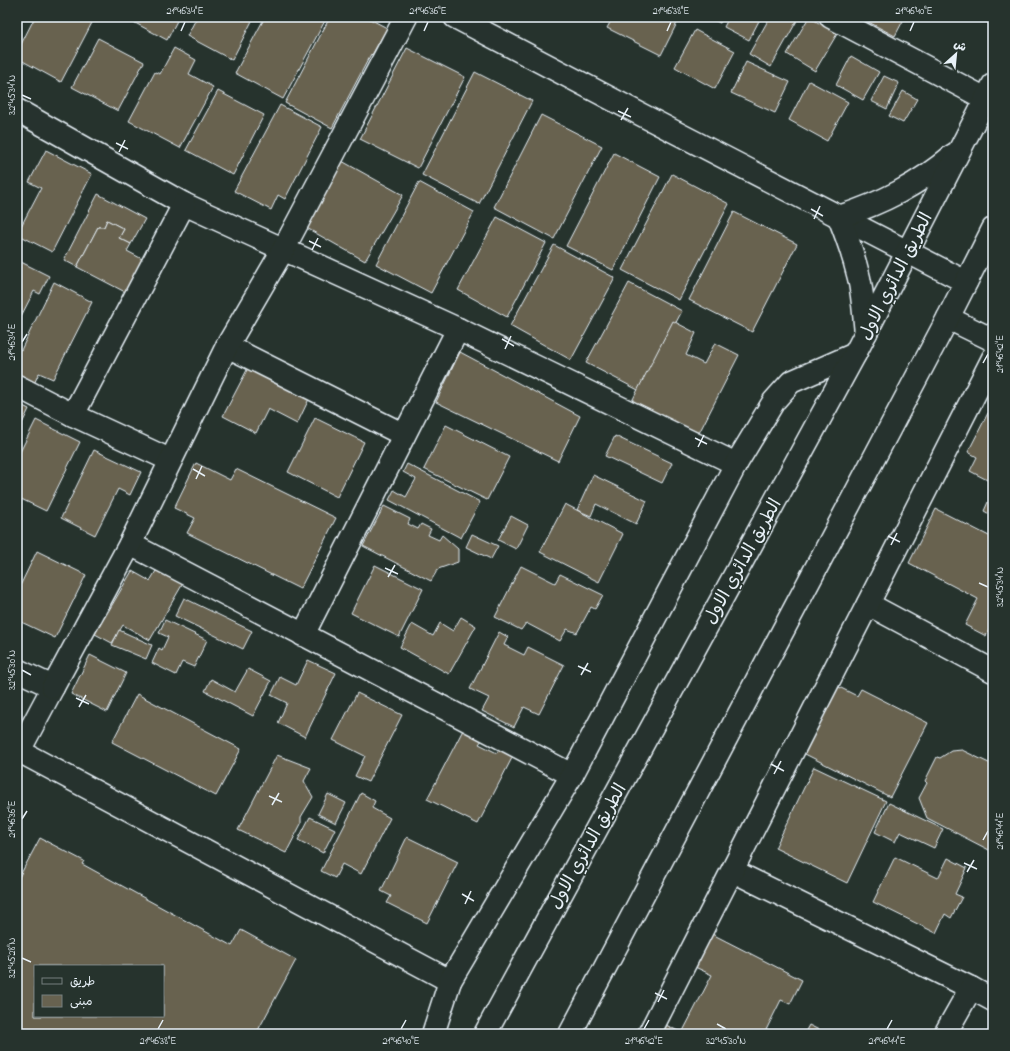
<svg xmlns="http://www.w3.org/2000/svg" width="1010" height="1051" font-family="'Indie Flower','Playpen Sans Arabic',sans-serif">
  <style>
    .building { fill: #676250; stroke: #e8f1f8; fill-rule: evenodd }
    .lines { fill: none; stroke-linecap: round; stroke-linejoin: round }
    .minor-casing { stroke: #e8f1f8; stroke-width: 25 }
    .major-casing { stroke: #e8f1f8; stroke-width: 25 }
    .minor { stroke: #26332d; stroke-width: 22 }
    .major { stroke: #26332d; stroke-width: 22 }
    .ticks { fill: none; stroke: #e8f1f8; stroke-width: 1.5 }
    .labels { text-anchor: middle; stroke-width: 3; stroke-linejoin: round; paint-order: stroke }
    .street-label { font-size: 18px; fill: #e8f1f8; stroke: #26332d }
    .neatline { fill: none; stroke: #e8f1f8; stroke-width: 1.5 }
    .ticks-label { font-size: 10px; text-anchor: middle; fill: #e8f1f8 }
  </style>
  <rect width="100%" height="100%" fill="#26332d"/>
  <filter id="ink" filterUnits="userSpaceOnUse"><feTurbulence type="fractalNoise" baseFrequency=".025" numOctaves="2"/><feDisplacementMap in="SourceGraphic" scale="8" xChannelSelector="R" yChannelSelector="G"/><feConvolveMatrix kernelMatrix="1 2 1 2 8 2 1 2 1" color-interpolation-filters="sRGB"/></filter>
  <g filter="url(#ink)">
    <g class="building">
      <path d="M35 17H95L61 82 17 58V52Z"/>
      <path d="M124 17H179L167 40Z"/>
      <path d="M197 17H254L232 60 187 36Z"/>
      <path d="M265 17H327L283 99 235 73Z"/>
      <path d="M330 17H366L387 28 372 55 371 54 332 128 285 103Z"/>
      <path d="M613 17H680L661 55 607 28Z"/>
      <path d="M708 17H723L720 23Z"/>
      <path d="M729 17H761L749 40 724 27Z"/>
      <path d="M770 17H799L771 67 749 54Z"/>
      <path d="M809 17 837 34 815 71 787 54Z"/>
      <path d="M859 17H905L895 36Z"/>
      <path d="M695 30 735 51 715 89 675 67Z"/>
      <path d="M98 38 144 62 118 111 72 87Z"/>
      <path d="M174 48 196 60 189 74 213 87 180 148 129 121 155 72 160 74Z"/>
      <path d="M407 48 465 77 418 168 360 139Z"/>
      <path d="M851 56 879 72 863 100 836 85Z"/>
      <path d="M746 62 790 82 775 113 731 93Z"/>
      <path d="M475 72 532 101 479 204 422 175Z"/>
      <path d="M884 76 899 83 887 109 871 101Z"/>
      <path d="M809 81 848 102 827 141 789 120Z"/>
      <path d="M218 91 264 115 233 175 186 150Z"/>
      <path d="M903 91 917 99 903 123 889 116Z"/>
      <path d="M280 105 322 127 285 199 278 195 271 210 234 191Z"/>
      <path d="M541 115 602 146 554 239 494 207Z"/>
      <path d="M17 150 23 153 17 164Z"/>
      <path d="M46 150 92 174 52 252 17 234 41 188 29 182Z"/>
      <path d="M614 153 660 177 613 270 566 246Z"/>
      <path d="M340 160 403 195 365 261 303 226Z"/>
      <path d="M672 174 729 204 679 300 622 270Z"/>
      <path d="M419 182 474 212 431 293 376 264Z"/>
      <path d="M98 194 145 219 131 244 119 238 124 229 107 220 104 227H98L77 267 64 260Z"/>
      <path d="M734 212 797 244 752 332 689 300Z"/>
      <path d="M497 217 546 243 507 317 458 290Z"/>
      <path d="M107 220 124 229 119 238 131 244 127 251 144 260 127 293 77 267 98 227H104Z"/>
      <path d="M554 245 615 278 571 360 510 326Z"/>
      <path d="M17 260 49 276 40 294 34 291 17 324Z"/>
      <path d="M54 282 92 302 53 379 39 373 33 386 17 377V348L21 350Z"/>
      <path d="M629 283 682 311 640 391 586 363Z"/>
      <path d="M673 321 696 333 686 355 704 364 715 343 739 355 697 437 631 403Z"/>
      <path d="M460 352 580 416 558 461 436 402Z"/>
      <path d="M248 368 309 399 297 424 268 409 256 433 223 416Z"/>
      <path d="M17 403 29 409 17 434Z"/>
      <path d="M988 413 993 416V483L970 471 977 457 968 452Z"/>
      <path d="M315 418 364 442 337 497 288 472Z"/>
      <path d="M36 420 80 442 46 511 17 497V458Z"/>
      <path d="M446 425 509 457 487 500 424 469Z"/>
      <path d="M615 436 672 463 662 483 605 456Z"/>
      <path d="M94 450 141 472 130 495 118 489 95 535 61 518Z"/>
      <path d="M196 463 230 480 236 469 336 518 300 589 187 533 195 518 174 508Z"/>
      <path d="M407 464 480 502 461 538 389 500 394 490 406 497 416 479 403 472Z"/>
      <path d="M593 475 647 501 636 524 596 504 591 516 577 510Z"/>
      <path d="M988 502 993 504V516L984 511Z"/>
      <path d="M565 504 623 534 599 582 540 552Z"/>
      <path d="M384 506 410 519 408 524 418 529 421 524 431 529 428 535 439 540 442 535 458 549V562L438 569 431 581 363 546Z"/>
      <path d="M936 509 993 538V622L986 636 965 625 978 599 909 563Z"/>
      <path d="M511 516 528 525 516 549 498 540Z"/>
      <path d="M472 534 498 546 491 559 466 547Z"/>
      <path d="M37 551 86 575 55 638 17 620V592Z"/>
      <path d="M160 564 185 580 150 640 123 625 112 643 95 634 132 571 150 581Z"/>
      <path d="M375 565 423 589 399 637 351 613Z"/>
      <path d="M521 566 555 583 560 574 603 595 595 609 591 607 577 633 567 629 560 641 526 623 521 630 495 617Z"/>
      <path d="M184 598 252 631 243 649 175 616Z"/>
      <path d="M461 617 476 626 449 674 400 647 412 624 433 636 440 623 453 631Z"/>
      <path d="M165 620 207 640 194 667 182 662 176 675 152 663 159 648 162 650 168 637 159 633Z"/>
      <path d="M119 630 152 645 146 659 112 645Z"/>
      <path d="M499 632 508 637 504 645 524 655 528 647 564 665 539 714 524 707 514 727 482 711 489 698 470 689Z"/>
      <path d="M90 655 126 673 107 712 71 694Z"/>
      <path d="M308 660 336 673 305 737 278 723 287 703 271 695 280 677 296 685Z"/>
      <path d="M248 669 271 681 253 716 205 691 211 679 235 692Z"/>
      <path d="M837 686 857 696 861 689 928 723 890 797 803 753Z"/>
      <path d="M357 693 402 715 368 782 355 776 365 756 333 740Z"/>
      <path d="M137 694 241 749 216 796 112 742Z"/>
      <path d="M463 730 482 740 479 744 497 753 499 749 513 756 478 824 427 799Z"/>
      <path d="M962 750 993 765V852L927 818 919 798 927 783 925 781 937 757 940 758 951 751Z"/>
      <path d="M277 755 311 768 304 781 313 797 301 817V824L286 853 238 830Z"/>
      <path d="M814 767 886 801 847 883 775 848Z"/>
      <path d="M361 793 375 801 372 808 390 818 361 874 342 864 335 878 321 871Z"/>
      <path d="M328 794 346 803 336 823 318 814Z"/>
      <path d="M889 803 943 829 934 848 900 832 895 842 875 832Z"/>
      <path d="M310 817 335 829 323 853 298 840Z"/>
      <path d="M407 837 458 862 427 923 387 903 391 896 381 891Z"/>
      <path d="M40 838 84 861 82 864 232 946 241 930 296 960 256 1034H17V881ZM35 966H163V1016H35Z"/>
      <path d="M895 857 938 878 948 858 967 868 955 894 962 897 951 918 945 914 936 933 873 902Z"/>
      <path d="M712 934 802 980 790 1004 781 1000 764 1034H661L666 1025 682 1033 712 975 695 967Z"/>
      <path d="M809 1025 827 1034H804Z"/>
    </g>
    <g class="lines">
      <defs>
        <g id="minor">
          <path d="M455 17 642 115 966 282"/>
          <path d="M831 17 986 99"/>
          <path d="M17 110 184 204 458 329 736 464"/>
          <path d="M948 318 993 340"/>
          <path d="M227 346 404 435"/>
          <path d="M17 386 73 415 170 460"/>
          <path d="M73 415 184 204"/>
          <path d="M130 544 572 775"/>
          <path d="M868 604 993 671"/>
          <path d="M303 635 458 329"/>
          <path d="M17 670 53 687 19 751 450 981"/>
          <path d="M53 687 130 544 227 346 283 250 406 17"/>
          <path d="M733 871 971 988 993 1000"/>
          <path d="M433 1034 450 981 572 775 736 464 774 401 791 382 855 354"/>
          <path d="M649 1034 993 358"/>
          <path d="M945 1034 971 988"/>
        </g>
        <g id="major">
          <path d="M866 333C864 315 863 296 859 278 854 257 847 237 839 217 882 203 918 185 953 155"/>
          <path d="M485 1034 855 354 993 85"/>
          <path d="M570 1034 948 318 993 229"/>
        </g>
      </defs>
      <use href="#minor" class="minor-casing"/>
      <use href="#major" class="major-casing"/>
      <use href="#minor" class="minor"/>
      <use href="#major" class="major"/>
    </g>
  </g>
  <path class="ticks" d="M181 31 185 22M424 31 428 22M667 31 671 22M910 31 914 22M22 95 31 99M618 111 631 117M621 120 628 108M116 143 128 149M119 152 125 140M811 209 823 216M814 219 820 206M309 241 321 247M312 250 318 238M502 339 514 346M22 342 27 334M505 349 511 336M983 363 988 354M695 438 707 444M698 447 704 435M193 469 205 476M196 479 202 466M888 536 900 542M891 545 897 533M385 568 398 574M388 577 395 565M979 583 988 587M578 666 591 672M22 670 31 675M581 675 588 663M76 698 89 704M79 707 86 695M771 764 784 771M774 774 781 761M269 796 282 802M272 805 279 793M22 819 27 811M983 840 988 831M964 863 977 869M967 872 974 860M462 894 474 901M465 904 471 891M22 958 31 962M655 993 667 999M658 1002 664 990M717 1024 726 1029M158 1029 163 1020M401 1029 406 1020M644 1029 649 1020M887 1029 892 1020"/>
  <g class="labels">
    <g class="street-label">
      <text transform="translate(895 276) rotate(-63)" y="6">الطريق الدائري الاول</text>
      <text transform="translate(742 561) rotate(-61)" y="6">الطريق الدائري الاول</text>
      <text transform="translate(587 846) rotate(-61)" y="6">الطريق الدائري الاول</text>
    </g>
  </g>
  <rect width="1010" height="1051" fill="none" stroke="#26332d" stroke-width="44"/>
  <rect x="34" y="965" width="130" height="52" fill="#26332d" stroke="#747f7e"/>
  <rect x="42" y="978" width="20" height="6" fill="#26332d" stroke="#747f7e"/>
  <text x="70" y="985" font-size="12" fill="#e8f1f8">طريق</text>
  <rect x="42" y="995" width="20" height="12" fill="#676250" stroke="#747f7e"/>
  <text x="70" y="1005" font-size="12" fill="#e8f1f8">مبنى</text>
  <g transform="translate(956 54) rotate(27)" stroke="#26332d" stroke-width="3" paint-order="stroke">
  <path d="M0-3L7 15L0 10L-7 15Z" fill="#e8f1f8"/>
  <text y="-6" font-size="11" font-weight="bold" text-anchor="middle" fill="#e8f1f8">ش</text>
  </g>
  <rect x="22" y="22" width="966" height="1007" class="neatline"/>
  <g class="ticks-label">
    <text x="185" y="14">21°46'34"E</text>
    <text x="428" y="14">21°46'36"E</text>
    <text x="671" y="14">21°46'38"E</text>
    <text x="914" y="14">21°46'40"E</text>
    <text transform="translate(11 95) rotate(-90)" y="4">32°45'34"N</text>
    <text transform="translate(11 342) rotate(-90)" y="4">21°46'34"E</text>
    <text transform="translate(999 354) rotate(-90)" y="4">21°46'42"E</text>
    <text transform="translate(999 587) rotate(-90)" y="4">32°45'34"N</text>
    <text transform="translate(11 670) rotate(-90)" y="4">32°45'30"N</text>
    <text transform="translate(11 819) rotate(-90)" y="4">21°46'36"E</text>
    <text transform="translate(999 831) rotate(-90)" y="4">21°46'44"E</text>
    <text transform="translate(11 958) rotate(-90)" y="4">32°45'28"N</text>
    <text x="158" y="1044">21°46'38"E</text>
    <text x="401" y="1044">21°46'40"E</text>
    <text x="644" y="1044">21°46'42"E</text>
    <text x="726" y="1044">32°45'30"N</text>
    <text x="887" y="1044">21°46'44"E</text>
  </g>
</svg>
